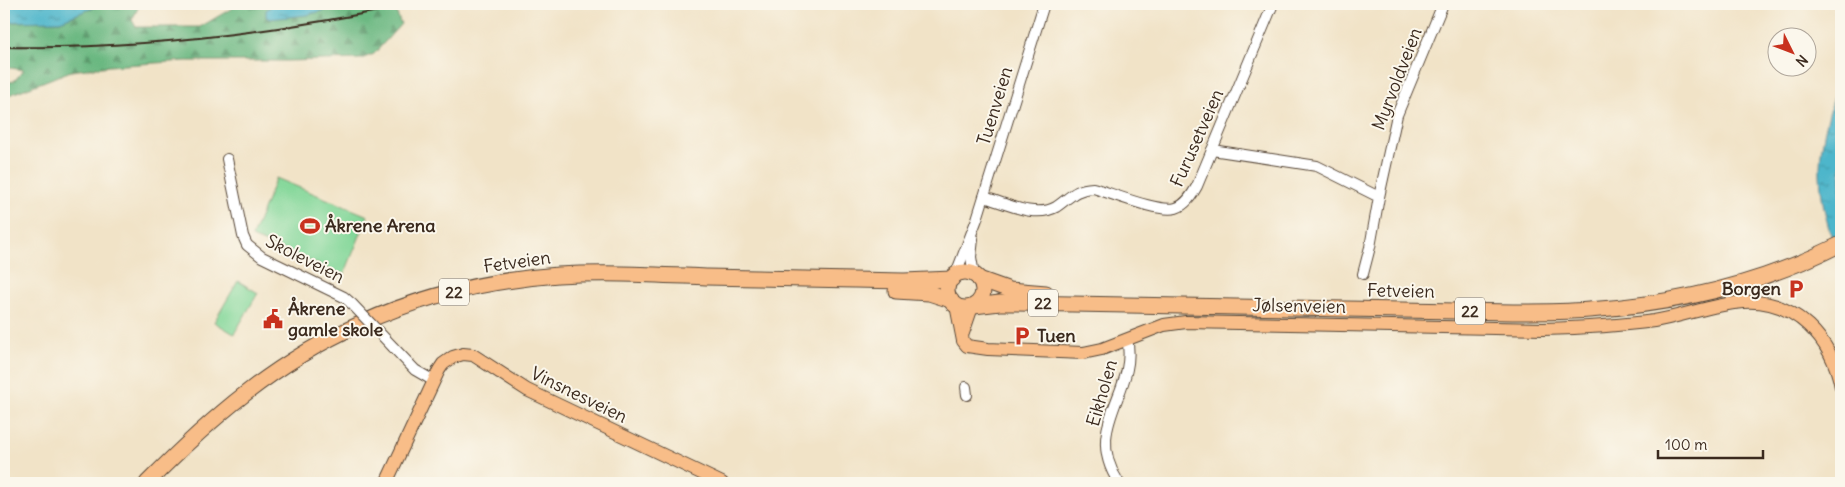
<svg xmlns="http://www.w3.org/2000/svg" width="1845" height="487" font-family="Delius,sans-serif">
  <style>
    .forest { fill: url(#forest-firs); stroke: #527150 }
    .garden { fill: #83d799; stroke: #5f805c }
    .water { fill: url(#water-ripples); stroke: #447074 }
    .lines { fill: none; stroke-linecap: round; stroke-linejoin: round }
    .minor-casing { stroke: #564637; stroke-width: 12 }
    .major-casing { stroke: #564637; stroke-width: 14 }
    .highway-casing { stroke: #564637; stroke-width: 17 }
    .minor { stroke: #fff; stroke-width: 10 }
    .major { stroke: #f8bd88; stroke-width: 12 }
    .highway { stroke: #f8bd88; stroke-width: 15 }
    .rail { stroke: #3b2a1e; stroke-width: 2 }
    .minor-bridge-casing { stroke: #564637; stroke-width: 12; stroke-linecap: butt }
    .minor-bridge { stroke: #fff; stroke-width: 10 }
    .labels { text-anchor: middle; stroke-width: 4; stroke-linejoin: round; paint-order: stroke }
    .shield { fill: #fbf7ec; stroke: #75685c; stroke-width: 1 }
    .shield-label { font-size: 16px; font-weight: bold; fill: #3b2a1e }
    .street-label { font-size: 18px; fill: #3b2a1e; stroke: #fbf7ec }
    .poi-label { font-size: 18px; font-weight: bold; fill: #3b2a1e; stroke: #fbf7ec; text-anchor: start }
  </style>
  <defs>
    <pattern id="forest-firs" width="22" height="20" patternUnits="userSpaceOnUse" patternTransform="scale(1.25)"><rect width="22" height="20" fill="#6ab881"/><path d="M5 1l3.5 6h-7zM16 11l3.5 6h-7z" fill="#589669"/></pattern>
    <pattern id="water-ripples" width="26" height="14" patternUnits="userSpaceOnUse" patternTransform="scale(1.25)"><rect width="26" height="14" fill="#4db6cb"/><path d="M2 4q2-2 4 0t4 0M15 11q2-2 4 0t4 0" fill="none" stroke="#4194a4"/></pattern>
  </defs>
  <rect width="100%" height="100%" fill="#fbf7ec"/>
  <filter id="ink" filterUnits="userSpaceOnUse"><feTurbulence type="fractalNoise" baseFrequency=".02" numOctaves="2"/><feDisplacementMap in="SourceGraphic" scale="10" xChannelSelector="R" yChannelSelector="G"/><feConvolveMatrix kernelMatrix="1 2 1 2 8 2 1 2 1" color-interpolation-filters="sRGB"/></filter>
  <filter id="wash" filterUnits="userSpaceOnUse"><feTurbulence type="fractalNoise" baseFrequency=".0096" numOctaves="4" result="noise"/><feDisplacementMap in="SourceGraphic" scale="20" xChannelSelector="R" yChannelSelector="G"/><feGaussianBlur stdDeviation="1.12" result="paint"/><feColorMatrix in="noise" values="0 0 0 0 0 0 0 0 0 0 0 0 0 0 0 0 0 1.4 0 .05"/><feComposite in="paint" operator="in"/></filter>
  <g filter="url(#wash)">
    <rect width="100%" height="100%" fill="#f1e3c7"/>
    <path class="forest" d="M103 4H140L132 20 136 27H200L239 4H274L266 10 342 4H393L401 24 374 54 361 59 288 61H186L109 66 71 71 4 97V83L14 81 24 70 4 67V22L60 21Z"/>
    <g class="garden">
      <path d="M276 178 368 216 344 275 252 237Z"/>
      <path d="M238 281 258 293 234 334 214 322Z"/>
    </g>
    <g class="water">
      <path d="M4 4H103L60 21 4 22Z"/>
      <path d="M274 4H342L343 5 308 15 270 19 266 17V10Z"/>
      <path d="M1841 70V264C1830 236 1821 205 1820 175 1819 139 1833 103 1841 70Z"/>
    </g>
  </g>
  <g filter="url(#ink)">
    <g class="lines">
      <defs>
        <g id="minor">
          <path d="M1212 150 1317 166 1379 197 1370 247 1363 274"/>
          <path d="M227 159 243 236 247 245 262 257 344 297 352 304"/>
          <path d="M984 197C1005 203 1035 219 1056 207 1070 198 1074 189 1093 188 1111 193 1159 213 1176 208 1186 205 1192 195 1197 186L1273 4"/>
          <path d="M1379 197 1397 115 1443 4"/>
          <path d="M973 239 971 257 974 275"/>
          <path d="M955 276 977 219 1044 4"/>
          <path d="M393 347 415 370 434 381"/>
          <path d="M966 387 967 395"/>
          <path d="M1119 483C1081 426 1139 391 1127 339"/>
        </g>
        <g id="major">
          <path d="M956 305 963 341 967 346 988 349 1083 353 1102 349 1164 325 1186 322 1543 329C1580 328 1617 326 1654 321 1684 316 1713 304 1744 302 1795 299 1832 339 1841 387"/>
          <path d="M963 333 972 307"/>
          <path d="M386 483 439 370 443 364 453 357 463 354 473 355 527 390 722 483"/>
        </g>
        <g id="highway">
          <circle cx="965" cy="290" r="18"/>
          <path d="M979 279 1010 290 1046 293"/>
          <path d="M896 291 929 293 951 300"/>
          <path d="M974 306 1000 303H1017L1513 312C1539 312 1564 312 1589 310 1676 304 1764 283 1841 244"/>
          <path d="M147 483C211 418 275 362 360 324 421 296 491 280 558 275 608 272 657 275 706 277 772 278 838 280 904 281L952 279"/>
        </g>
      </defs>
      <use href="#minor" class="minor-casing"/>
      <use href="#major" class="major-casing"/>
      <use href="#highway" class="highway-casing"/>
      <use href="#minor" class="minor"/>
      <use href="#major" class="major"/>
      <use href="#highway" class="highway"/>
      <path class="rail" d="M4 47C142 50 278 32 413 4"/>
      <defs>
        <path id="minor-bridge" d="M352 304 393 347"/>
      </defs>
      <use href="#minor-bridge" class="minor-bridge-casing"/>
      <use href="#minor-bridge" class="minor-bridge"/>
    </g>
  </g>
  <defs>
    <symbol id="stadium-bare" viewBox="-9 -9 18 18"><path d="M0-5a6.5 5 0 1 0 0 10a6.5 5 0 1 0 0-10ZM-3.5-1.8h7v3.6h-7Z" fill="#c8321e" stroke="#fbf7ec" stroke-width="2.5" paint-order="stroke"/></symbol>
    <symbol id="parking-bare" viewBox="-9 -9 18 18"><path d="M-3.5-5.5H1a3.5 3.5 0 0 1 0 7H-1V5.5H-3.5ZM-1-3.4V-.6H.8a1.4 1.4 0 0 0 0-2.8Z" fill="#c8321e" stroke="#fbf7ec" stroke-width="2.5" paint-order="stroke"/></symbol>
    <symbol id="civic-bare" viewBox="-9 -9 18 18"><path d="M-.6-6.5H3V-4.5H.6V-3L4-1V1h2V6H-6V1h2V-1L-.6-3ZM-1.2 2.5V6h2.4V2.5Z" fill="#c8321e" stroke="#fbf7ec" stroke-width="2.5" paint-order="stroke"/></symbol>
  </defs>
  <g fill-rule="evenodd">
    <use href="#stadium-bare" x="296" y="212" width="28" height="28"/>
    <use href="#parking-bare" x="1782" y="275" width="28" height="28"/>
    <use href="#civic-bare" x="259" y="305" width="28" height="28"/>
    <use href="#parking-bare" x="1008" y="322" width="28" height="28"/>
  </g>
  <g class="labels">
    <g class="shield">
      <rect x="439" y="278.5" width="30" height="27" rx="4"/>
      <rect x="1028" y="289.5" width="30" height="27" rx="4"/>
      <rect x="1455" y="297.5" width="30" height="27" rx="4"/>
    </g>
    <g class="shield-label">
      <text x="454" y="298">22</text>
      <text x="1043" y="309">22</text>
      <text x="1470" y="317">22</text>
    </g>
    <g class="street-label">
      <text transform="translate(1397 79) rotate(-69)" y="6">Myrvoldveien</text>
      <text transform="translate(995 106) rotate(-73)" y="6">Tuenveien</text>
      <text transform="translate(1197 138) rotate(-66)" y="6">Furusetveien</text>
      <text transform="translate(305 259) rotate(27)" y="6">Skoleveien</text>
      <text transform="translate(517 262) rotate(-8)" y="6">Fetveien</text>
      <text transform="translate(1401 291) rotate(1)" y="6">Fetveien</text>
      <text transform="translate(1299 306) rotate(1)" y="6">Jølsenveien</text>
      <text transform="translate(1102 393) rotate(-74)" y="6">Eikholen</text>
      <text transform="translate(579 395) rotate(26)" y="6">Vinsnesveien</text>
    </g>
    <g class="poi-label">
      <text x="325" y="232">Åkrene Arena</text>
      <text x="1781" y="295" text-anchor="end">Borgen</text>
      <text x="288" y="315">Åkrene<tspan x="288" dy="21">gamle skole</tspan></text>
      <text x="1037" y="342">Tuen</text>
    </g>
  </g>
  <rect width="1845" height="487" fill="none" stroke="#fbf7ec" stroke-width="20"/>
  <g transform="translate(1792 52) rotate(132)"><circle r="24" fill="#fbf7ec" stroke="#aea59a"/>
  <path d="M0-4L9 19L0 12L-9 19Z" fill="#c8321e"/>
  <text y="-8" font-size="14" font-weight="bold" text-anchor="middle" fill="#3b2a1e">N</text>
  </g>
  <path d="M1658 450v8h105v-8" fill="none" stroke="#3b2a1e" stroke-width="2.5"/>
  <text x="1665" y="450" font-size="15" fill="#3b2a1e" stroke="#fbf7ec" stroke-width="4" paint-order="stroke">100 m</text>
</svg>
